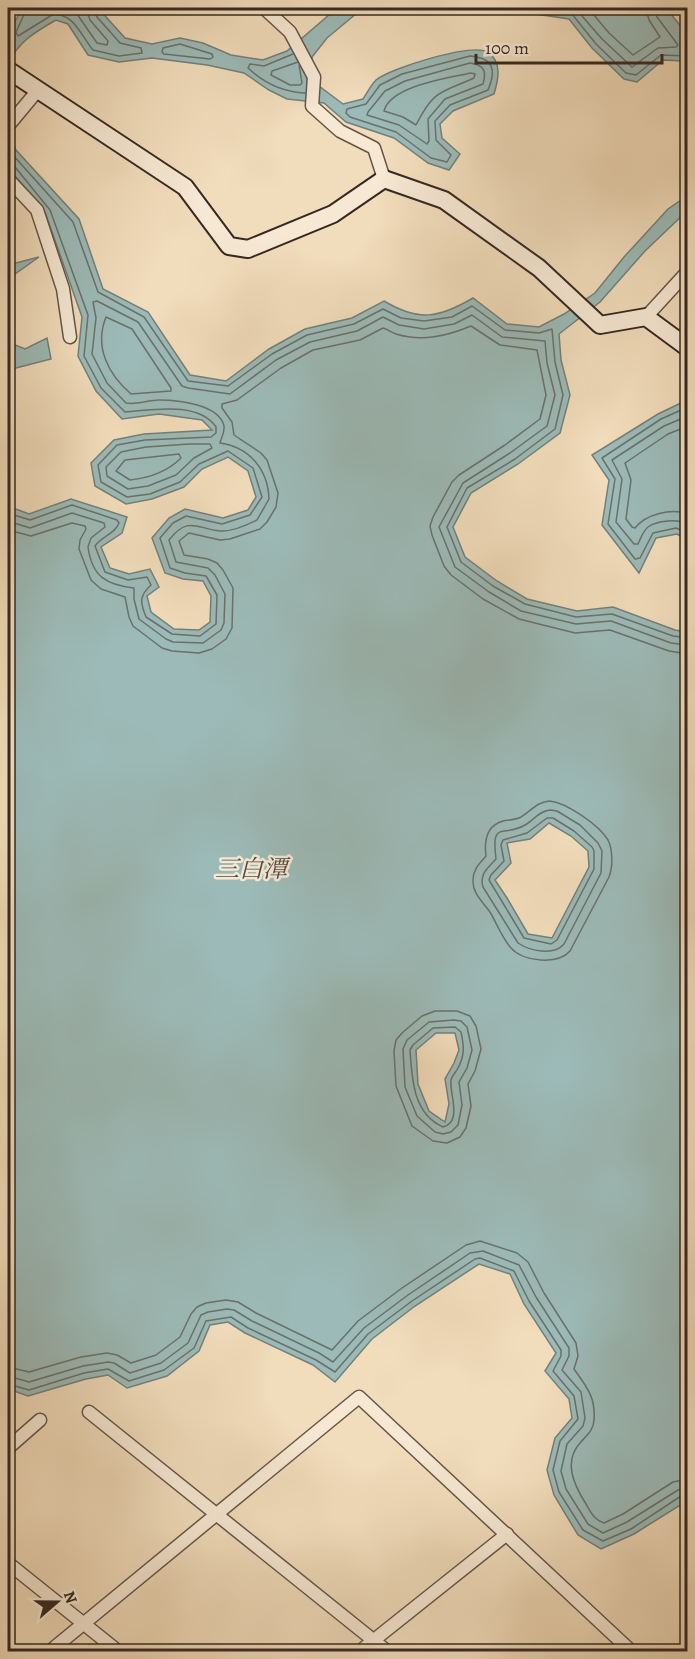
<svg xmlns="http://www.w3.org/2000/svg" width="695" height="1659" font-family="Alegreya,'Noto Serif SC',serif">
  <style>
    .water { fill: #9cbab7; stroke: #73807b; stroke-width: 1.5; fill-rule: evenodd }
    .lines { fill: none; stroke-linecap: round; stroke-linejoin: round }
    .shore { stroke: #69716c; stroke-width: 1.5 }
    .street-casing { stroke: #655548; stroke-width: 15 }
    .secondary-casing { stroke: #362822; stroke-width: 20 }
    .street { stroke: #f6e8d3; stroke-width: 12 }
    .secondary { stroke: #f6e8d3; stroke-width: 16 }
    .labels { text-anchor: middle; stroke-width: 5; stroke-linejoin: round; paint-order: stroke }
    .water-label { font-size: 24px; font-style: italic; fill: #504c47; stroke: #f6e8d3 }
  </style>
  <rect width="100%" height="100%" fill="#f1dcbb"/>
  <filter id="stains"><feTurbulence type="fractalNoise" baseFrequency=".00333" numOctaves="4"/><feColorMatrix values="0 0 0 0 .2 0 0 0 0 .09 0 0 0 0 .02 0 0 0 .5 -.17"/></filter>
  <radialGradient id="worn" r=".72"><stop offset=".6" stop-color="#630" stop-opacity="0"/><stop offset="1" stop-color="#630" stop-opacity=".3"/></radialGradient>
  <g class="water">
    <path d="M22 8H98L125 38 152 44 180 38 203 43 231 55 263 60 287 51 337 8H363L327 38 312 57 315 83 343 104 363 99C367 93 371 85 376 80 391 68 471 43 487 52 503 61 498 81 494 94L453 111 440 124 442 138 460 154 449 170 428 163 394 138 346 122 324 103 287 99 269 90 244 73 207 65 152 58 119 62 88 55 68 24 56 20C35 32 18 42 8 64V35Z"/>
    <path d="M513 8H666L687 34V63L684 61 663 60 637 82 624 79 592 48 569 19 542 15Z"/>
    <path d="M8 132 16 150 79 219 103 289 148 312 190 375 226 381 269 349 305 329 352 318 384 301C419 322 439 318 473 298L507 324 539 327 564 314 595 293 624 257 668 209 687 196V211L645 251 600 302 559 334 561 360 570 395 560 433 518 464 471 493 453 527 465 557 497 581 527 599 577 611 613 607 675 630 687 632V1502H685L634 1534 601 1549 578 1535 554 1495 547 1470 555 1438 572 1418 569 1399 545 1371 556 1353 524 1304 510 1274 479 1264 415 1306 372 1339 335 1382 313 1365 245 1333 228 1322 210 1325 199 1351 167 1376 127 1388 108 1375 86 1379 28 1396 8 1389V506L29 514 71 499 127 517 122 533 101 547 110 568 129 574 150 569 159 587 147 596 151 612 174 629 199 630 210 622 211 596 203 581 183 579 165 573 152 538 169 518 185 509 223 518 248 510 256 497 248 471 228 457 202 469 184 487 152 499 126 504 95 486 91 463 114 440 144 434 212 430 202 420 159 414 122 419 96 391 78 356 82 317 45 212 8 168ZM549 823 571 836 588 851 589 867 552 938 528 934 507 898 495 880 511 863 507 843 530 839ZM436 1033H455L459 1050 454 1063 445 1079 449 1104 445 1122 429 1111 418 1084 416 1050Z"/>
    <path d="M39 257 8 279V265Z"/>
    <path d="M47 338 51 359 12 369 8 372V342L25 349Z"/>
    <path d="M687 400V540L677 534 656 538 639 573 602 525 609 480 592 455 658 414Z"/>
  </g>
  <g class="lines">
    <g class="shore">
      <path d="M27 8 16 32 18 36 52 15C74 12 81 36 93 50L119 56 142 53 141 48 120 43 97 17 93 8"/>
      <path d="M61 8 77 14 97 43 107 45 108 41 90 20 86 8"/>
      <path d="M535 8 572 14 596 44 626 73 636 75 661 55 688 56"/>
      <path d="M575 8 602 39 632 67 658 48 676 47 678 45 657 17 655 8"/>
      <path d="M588 8 609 33 633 55 660 37 649 20 646 8"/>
      <path d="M180 44 212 54 213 57 210 59 164 54 162 52 163 48Z"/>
      <path d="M293 54 264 66 250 64 248 68C264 83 283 92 305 93"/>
      <path d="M470 56C493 58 497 69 488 90L450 105 435 121 436 140 451 155 447 162 431 158 396 132 350 117 346 113 347 109 366 104 380 85 402 74Z"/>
      <path d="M298 62 272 71 271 75 290 85H300L302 83 299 65"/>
      <path d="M470 63C484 65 487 71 483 84L445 99 428 119 429 141 427 144 399 125 367 115 368 112 385 91 405 81Z"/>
      <path d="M471 73 475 74 474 78C441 93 434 89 416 125L403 117 384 111C390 86 448 78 471 73Z"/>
      <path d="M8 146 12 154 73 222 98 292 144 317 188 381 228 386 272 354 307 335 354 324 383 309 401 318 424 321 452 317 472 306 505 330 539 333 552 329 555 362 563 395 555 429 515 459 467 488 447 527 461 562 493 586 525 604 576 617 612 614 673 636 688 638"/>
      <path d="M8 165 15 167 50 210 88 315 84 356 101 388 125 412C153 410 198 401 216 427V433L211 437 145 440 117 445 98 465 101 482 127 497 150 494 180 482 199 464 228 451 253 468 262 497 250 515 222 524 186 516 173 523 160 538 170 568 185 573 206 576 217 595 216 624 200 636 172 634 146 617C140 602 139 596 151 585L147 577 128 580 105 572 95 546C102 536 115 534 119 523L117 520 72 505 30 520 8 513"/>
      <path d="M106 317 132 329 171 388V391L131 394C108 374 94 347 106 317Z"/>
      <path d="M688 407 661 419 602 458 615 479 608 524 635 559 640 558 653 533 676 528 688 533"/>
      <path d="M688 416 664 426 612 460 622 479 616 522 634 544H638C641 538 643 531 648 527 658 520 677 519 688 524"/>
      <path d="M688 426 668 434 625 463 631 480 626 519 632 527 635 528C646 514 671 508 688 514"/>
      <path d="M189 444H210L212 448 194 458 176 475 148 486 128 489 107 476 106 467 121 452 146 447Z"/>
      <path d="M179 454 181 458C167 472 149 478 130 480L116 471 125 460Z"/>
      <path d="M8 521 30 528 72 513 104 523 105 527 91 538 88 547C92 577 107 585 134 588V599L139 619 166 639 173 642 203 643 221 630 224 623 225 594 215 575 208 568 176 562 169 540C188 516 195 528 220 531 230 532 247 525 257 520L269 499C268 469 249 447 220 443 221 438 225 433 224 426 219 404 177 400 159 400 148 400 137 405 126 403L107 383 92 354 96 318 93 302 97 301 138 322 182 386 188 388 230 394 276 360 310 342 357 331 383 317 399 325 424 329 454 324 472 315 502 337 545 341 547 363 555 395 547 426 510 453 463 483 439 527 455 567 489 592 521 611 576 624 611 621 671 643 688 645"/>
      <path d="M8 530 31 536 72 523 85 526 86 529 80 540 79 549 91 580 101 589 125 597 129 617 133 626 162 648 172 651 199 653 212 649 226 639 232 628 233 588 223 570 217 563 208 559 184 555 179 541 189 533 220 540 230 539 260 529 267 522 276 507 278 493 267 460 261 453 234 435 232 422 222 408V404L237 400 281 368 313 350 360 340 383 328C387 329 391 332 396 334 422 342 447 336 471 326L500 345 537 350 546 395 540 419 505 445 459 475 452 482 433 517 430 526 432 535 444 566 451 575 483 599 519 619 575 633 610 630 669 651 688 654"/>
      <path d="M550 801C567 803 599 825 608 840 613 850 613 867 609 877L570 951C558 965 523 962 511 948 502 938 497 924 490 912 483 902 472 893 473 880 473 869 480 863 486 856 484 841 486 826 503 821 509 820 516 820 521 817 532 810 537 802 550 801Z"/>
      <path d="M550 810 557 811 580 825 598 843 602 851 601 873 564 944C554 956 530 951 518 943L483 887C479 874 488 868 496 859 491 819 503 838 525 825 534 820 539 811 550 810Z"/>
      <path d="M547 818H553L574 831 592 847 594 851V869L557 940 551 944 524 938 489 880 491 875 504 861 501 845 503 840 527 833Z"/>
      <path d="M435 1011H457L470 1016 476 1026 481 1049 475 1071 468 1084 471 1106 466 1128 460 1137 447 1143 433 1141 412 1126 396 1086 394 1051 396 1040 402 1033 422 1016Z"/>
      <path d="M454 1020 461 1021 467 1027 472 1050 467 1068 459 1082 462 1105 458 1125 451 1132 443 1134 435 1132 417 1116 405 1087 403 1049 407 1040 429 1022Z"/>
      <path d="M455 1027 461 1032C464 1046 465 1055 458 1068 456 1072 452 1076 451 1080 449 1093 463 1122 443 1127 413 1114 412 1079 410 1050L413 1045 433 1028Z"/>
      <path d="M8 1367 29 1372 81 1357 107 1353 117 1355 131 1363 156 1355 180 1337 191 1314 197 1307 206 1303 226 1300 238 1302 256 1313 332 1350 358 1321 402 1288 466 1245 480 1241 517 1253 528 1262 544 1293 576 1343 578 1356 574 1369C586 1386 596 1397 594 1420 594 1430 586 1436 580 1443 563 1462 574 1485 586 1504 591 1512 594 1520 604 1523L623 1514 673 1482 688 1479"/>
      <path d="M8 1376 29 1382 83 1366 108 1362 114 1363 130 1373 161 1363 188 1343 201 1315 208 1312 227 1309 234 1310 252 1321 319 1353 333 1362 364 1328 408 1295 470 1253 483 1251 519 1265 536 1297 569 1348V1356L562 1370 581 1392 585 1418 583 1426 567 1444 561 1471 566 1489 588 1524 603 1533 627 1522 678 1490 688 1488"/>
      <path d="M8 1384 29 1390 84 1373 108 1369 129 1381 164 1370 194 1348 206 1321 231 1317 248 1328 316 1360 335 1372 368 1334 412 1301 475 1259 480 1258 514 1271 529 1301 561 1350V1356L553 1371 574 1396 578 1419 560 1441 553 1470 559 1492 583 1530 603 1541 631 1529 681 1496H688"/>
    </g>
    <defs>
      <g id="street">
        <path d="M264 8 290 32 314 77 312 106 340 131 374 148 384 179"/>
        <path d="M8 126 38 90"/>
        <path d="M8 179 37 210 63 289 70 337"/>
        <path d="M646 317 688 271"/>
        <path d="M89 1412 388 1652"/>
        <path d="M8 1448 40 1420"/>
        <path d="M8 1563 119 1652"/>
        <path d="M49 1652 359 1397 632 1652"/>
        <path d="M359 1652 507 1534"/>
      </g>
      <path id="secondary" d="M8 70 185 187 229 246 248 249 333 214 384 179 444 200 539 268 600 325 646 317 688 348"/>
    </defs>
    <use href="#street" class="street-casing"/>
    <use href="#secondary" class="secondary-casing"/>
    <use href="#street" class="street"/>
    <use href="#secondary" class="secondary"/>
  </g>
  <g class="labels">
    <g class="water-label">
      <text x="251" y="877">三白潭</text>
    </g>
  </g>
  <rect width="695" height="1659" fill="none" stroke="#f1dcbb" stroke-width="30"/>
  <rect x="9" y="9" width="677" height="1641" fill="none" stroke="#362822" stroke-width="3"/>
  <rect x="15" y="15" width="665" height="1629" fill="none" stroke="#362822" stroke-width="1.5"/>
  <g transform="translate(57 1602) rotate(70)" stroke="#f6e8d3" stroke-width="4.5" paint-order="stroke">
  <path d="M0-4.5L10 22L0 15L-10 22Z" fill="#362822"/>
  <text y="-9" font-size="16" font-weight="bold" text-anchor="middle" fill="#362822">N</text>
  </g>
  <path d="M476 54v9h186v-9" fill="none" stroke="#362822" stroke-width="3"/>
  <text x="485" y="54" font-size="18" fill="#362822" stroke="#f6e8d3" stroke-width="4.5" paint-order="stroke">100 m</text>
  <rect width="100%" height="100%" filter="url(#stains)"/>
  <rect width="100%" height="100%" fill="url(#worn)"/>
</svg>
